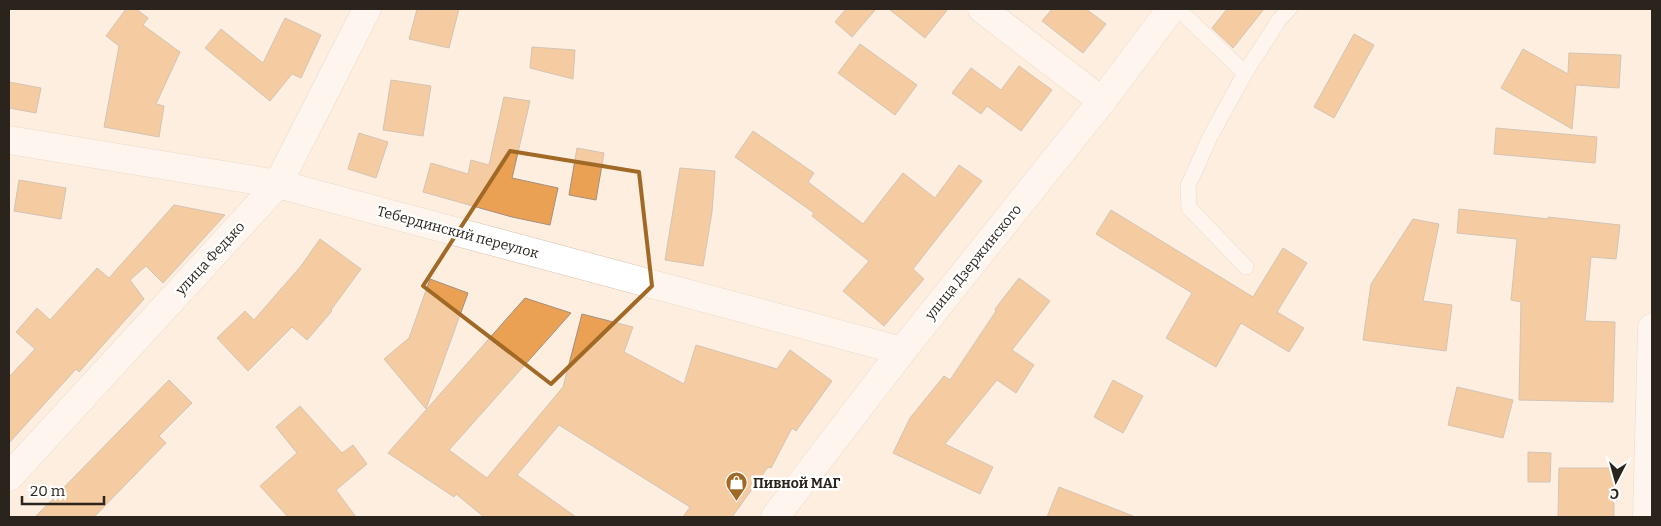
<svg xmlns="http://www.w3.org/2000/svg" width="1661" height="526" font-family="Bitter,serif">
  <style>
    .building { fill: #eba154; stroke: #a18f7f }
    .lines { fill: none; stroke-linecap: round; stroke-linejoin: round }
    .lane-casing { stroke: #d4c1af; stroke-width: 16 }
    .street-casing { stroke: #d4c1af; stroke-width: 29 }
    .secondary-casing { stroke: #d4c1af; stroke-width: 29 }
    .lane { stroke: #fff; stroke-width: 15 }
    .street { stroke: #fff; stroke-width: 28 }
    .secondary { stroke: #fff; stroke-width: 28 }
    .marked { fill: none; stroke: #a16926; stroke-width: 4; stroke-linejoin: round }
    .labels { text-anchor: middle; stroke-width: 5; stroke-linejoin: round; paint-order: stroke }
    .street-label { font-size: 14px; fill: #2b241d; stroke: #fff }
    .poi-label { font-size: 14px; font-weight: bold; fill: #2b241d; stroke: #fff; text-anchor: start }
  </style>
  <rect width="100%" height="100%" fill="#feeee0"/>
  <g class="building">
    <path d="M126 9H136L148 18 143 25 180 52 156 104 164 106 159 137 104 127 119 46 106 36Z"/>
    <path d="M417 9H459L449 48 409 39Z"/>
    <path d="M846 9H876L852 37 835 22Z"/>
    <path d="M889 9H948L925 38Z"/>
    <path d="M1052 9H1086L1106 24 1083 53 1042 21Z"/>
    <path d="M1227 9H1264L1233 48 1212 28Z"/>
    <path d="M285 18 321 35 301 78 292 74 270 101 205 48 221 29 263 63Z"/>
    <path d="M1354 34 1374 45 1334 118 1314 107Z"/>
    <path d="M860 44 917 85 895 115 838 73Z"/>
    <path d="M532 47 575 50 573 79 530 68Z"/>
    <path d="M1523 49 1568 74 1569 53 1621 55 1619 88 1576 85 1572 129 1501 88Z"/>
    <path d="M1019 66 1052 90 1021 131 987 106 981 114 952 93 971 68 1001 90Z"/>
    <path d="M391 80 431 86 423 136 383 130Z"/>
    <path d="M9 82 41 88 36 113 9 108Z"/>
    <path d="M504 97 530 101 512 178 558 188 550 225 512 217 423 192 431 163 468 174 471 160 489 165Z"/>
    <path d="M1496 128 1597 137 1595 163 1494 154Z"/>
    <path d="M753 131 814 173 808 182 863 224 903 173 935 198 959 165 982 181 913 269 924 279 884 326 843 291 869 261 812 216 814 213 735 157Z"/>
    <path d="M359 133 388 142 376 178 348 169Z"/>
    <path d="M577 148 604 153 596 200 569 195Z"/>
    <path d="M680 168 715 171 712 212 703 266 665 260Z"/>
    <path d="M19 180 66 188 61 219 14 211Z"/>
    <path d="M174 205 225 215 163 283 146 266 130 280 144 299 79 372 76 369 9 443V377L35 349 16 332 37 308 50 320 97 268 109 278Z"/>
    <path d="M1459 209 1548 219V217L1620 225 1616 259 1591 257 1585 321 1615 322 1613 402 1519 400 1521 302 1511 300 1517 239 1457 233Z"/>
    <path d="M1111 210 1253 297 1283 248 1307 263 1277 312 1304 328 1289 352 1241 323 1216 367 1166 338 1192 293 1096 234Z"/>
    <path d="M1413 219 1439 224 1423 301 1452 305 1446 351 1363 340 1371 284Z"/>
    <path d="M320 239 361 269 331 310 332 311 307 340 292 327 248 371 217 338 245 311 254 320 301 266Z"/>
    <path d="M1019 278 1050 301 1012 350 1034 365 1016 393 997 380 945 444 993 467 980 494 893 453 910 418 944 376 950 380 996 311 995 309Z"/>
    <path d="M430 279 468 293 426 409 384 359 409 338Z"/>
    <path d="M525 298 571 313 449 450 487 478 563 387 582 314 633 327 624 352 684 384 696 345 777 369 790 350 832 381 796 431 792 428 771 468 768 467 732 517H683L690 507 559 425 517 475 576 517H484L456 494 454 497 388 453Z"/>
    <path d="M169 380 192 403 159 436 166 443 94 517H35Z"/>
    <path d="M1113 380 1143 396 1123 433 1094 417Z"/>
    <path d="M1457 387 1513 400 1503 438 1448 425Z"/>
    <path d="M300 406 342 453 353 445 367 464 336 490 356 517H288L260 486 297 453 276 427Z"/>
    <path d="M1528 452 1551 453 1550 482H1528Z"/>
    <path d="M1559 468H1614V517H1558Z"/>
    <path d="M1059 487 1133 516 1132 517H1047Z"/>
  </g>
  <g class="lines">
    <defs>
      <g id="lane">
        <path d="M1178 9 1245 73"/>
        <path d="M1246 267 1189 208 1188 186 1210 137 1245 73 1279 20 1289 9"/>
      </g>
      <g id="street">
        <path d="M982 9 1102 101"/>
        <path d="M9 140 278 184 902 351"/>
        <path d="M9 477 278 184 367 9"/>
        <path d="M1647 517 1652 328"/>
      </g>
      <path id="secondary" d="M775 517 902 351 1102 101 1171 9"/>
    </defs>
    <use href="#lane" class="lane-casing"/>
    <use href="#street" class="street-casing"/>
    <use href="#secondary" class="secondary-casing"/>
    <use href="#lane" class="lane"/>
    <use href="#street" class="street"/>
    <use href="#secondary" class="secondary"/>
  </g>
  <path d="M0 0H1661V526H0ZM510 151 639 172 652 286 551 384 423 286Z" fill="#feeee0" fill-opacity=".55" fill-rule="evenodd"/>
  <path class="marked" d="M510 151 639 172 652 286 551 384 423 286Z"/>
  <defs>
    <symbol id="shop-pin" viewBox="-11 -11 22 30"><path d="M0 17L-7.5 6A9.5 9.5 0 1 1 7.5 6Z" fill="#a16926" stroke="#fff"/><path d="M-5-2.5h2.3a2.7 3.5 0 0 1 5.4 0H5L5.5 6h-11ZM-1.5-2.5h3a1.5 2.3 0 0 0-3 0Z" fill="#fff"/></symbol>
  </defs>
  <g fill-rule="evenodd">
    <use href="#shop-pin" x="724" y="470" width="25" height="34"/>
  </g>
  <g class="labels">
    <g class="street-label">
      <text transform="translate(458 232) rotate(15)" y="5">Тебердинский переулок</text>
      <text transform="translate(210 258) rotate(-47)" y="5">улица Федько</text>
      <text transform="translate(973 262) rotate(-51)" y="5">улица Дзержинского</text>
    </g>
    <g class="poi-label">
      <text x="753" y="488">Пивной МАГ</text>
    </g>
  </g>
  <rect width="1661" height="526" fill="none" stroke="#2b241d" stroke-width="20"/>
  <g transform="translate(1616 481) rotate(186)" stroke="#ffffff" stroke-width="4" paint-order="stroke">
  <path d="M0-4L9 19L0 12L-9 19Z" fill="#2b241d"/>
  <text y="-8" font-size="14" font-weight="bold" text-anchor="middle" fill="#2b241d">С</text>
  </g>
  <path d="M22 496v8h82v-8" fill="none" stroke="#2b241d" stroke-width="2.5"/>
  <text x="30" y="496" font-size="15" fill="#2b241d" stroke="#ffffff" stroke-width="4" paint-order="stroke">20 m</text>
</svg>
